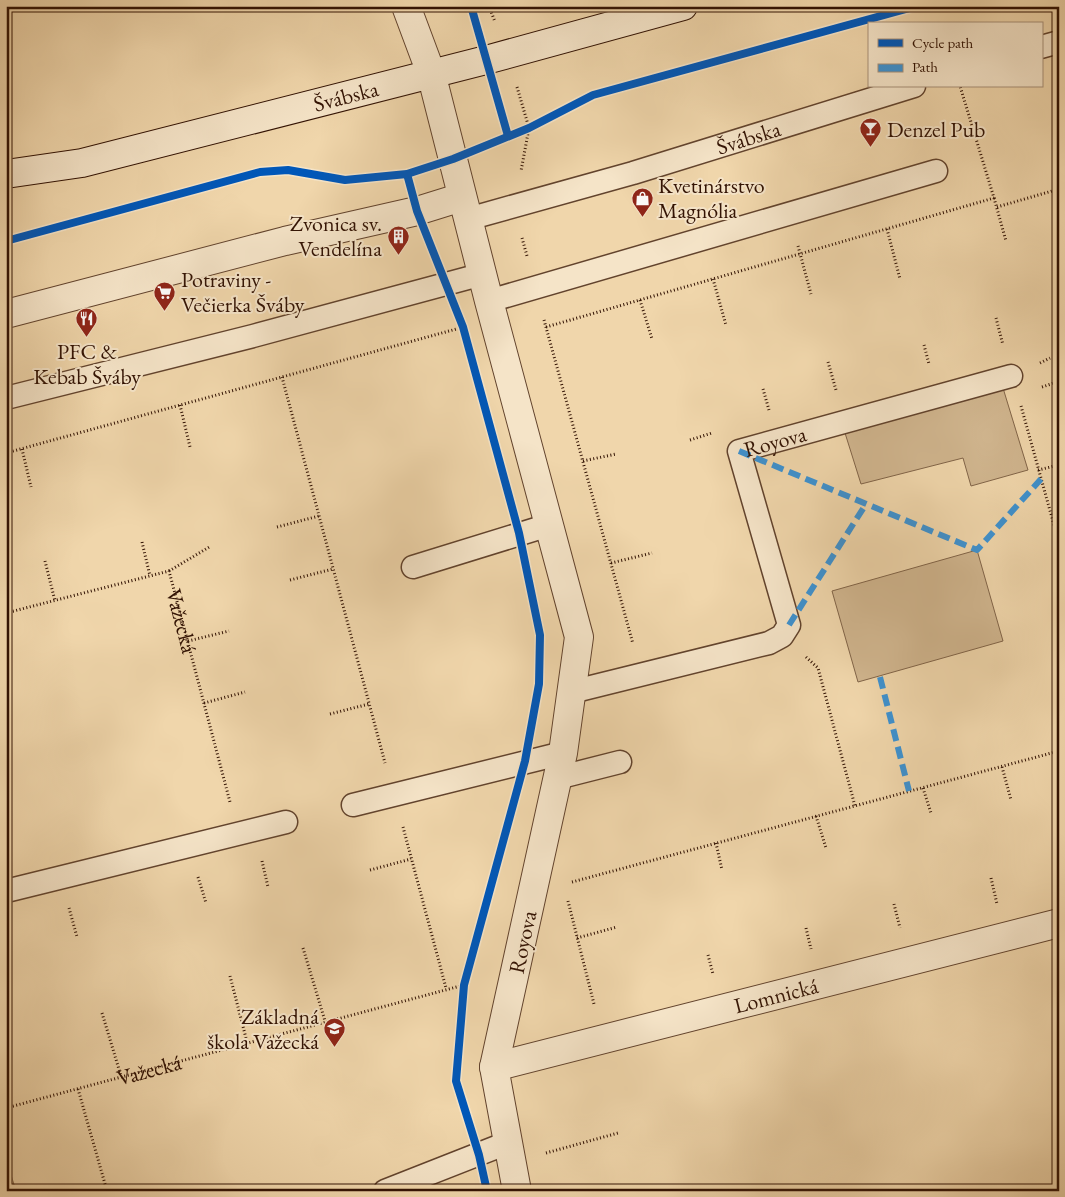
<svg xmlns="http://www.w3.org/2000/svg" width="1065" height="1197" font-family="'EB Garamond',serif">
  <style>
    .green { fill: #d0b58e; stroke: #816448 }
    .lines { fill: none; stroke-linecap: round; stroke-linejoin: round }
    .lane-casing { stroke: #62432d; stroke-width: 25 }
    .street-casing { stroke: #62432d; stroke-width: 30 }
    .secondary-casing { stroke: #321203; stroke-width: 30 }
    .path { stroke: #321203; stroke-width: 3; stroke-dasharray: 1 2.5; stroke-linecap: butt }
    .lane { stroke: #f5e4c8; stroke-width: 22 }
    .street { stroke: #f5e4c8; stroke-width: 28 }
    .secondary { stroke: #f5e4c8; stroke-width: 28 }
    .quiet { stroke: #3d92d1; stroke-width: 6; stroke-dasharray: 12 6; stroke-linecap: butt }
    .cycleway-casing { stroke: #f5e4c8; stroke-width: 11 }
    .cycleway { stroke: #0057b8; stroke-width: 8 }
    .labels { text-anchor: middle; stroke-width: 4; stroke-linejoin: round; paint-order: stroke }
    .street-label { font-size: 22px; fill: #321203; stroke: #f5e4c8 }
    .poi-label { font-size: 22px; fill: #321203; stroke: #f5e4c8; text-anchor: start }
  </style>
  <rect width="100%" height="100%" fill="#f0d6ab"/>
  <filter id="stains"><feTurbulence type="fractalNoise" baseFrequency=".004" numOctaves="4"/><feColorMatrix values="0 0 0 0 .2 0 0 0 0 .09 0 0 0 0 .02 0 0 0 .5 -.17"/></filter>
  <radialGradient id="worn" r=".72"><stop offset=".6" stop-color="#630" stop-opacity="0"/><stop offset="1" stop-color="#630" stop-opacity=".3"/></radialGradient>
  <g class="green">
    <path d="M1003 388 1028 470 971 486 963 458 861 484 845 433Z"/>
    <path d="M977 550 1003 641 858 682 832 591Z"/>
    <path d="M6 1159 16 1191H6Z"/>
  </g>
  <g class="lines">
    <defs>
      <g id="lane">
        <path d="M1041 47 1059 42"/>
        <path id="s3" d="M468 219 633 173 914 86"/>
        <path d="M489 301 936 171"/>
        <path d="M6 398 253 336 483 274"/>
        <path d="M413 567 549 525"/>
        <path id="s4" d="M571 692 769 643 782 636 789 625 739 451 1011 376"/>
        <path d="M557 778 620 762"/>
        <path d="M353 805 563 753"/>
        <path d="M6 891 286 822"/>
        <path d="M385 1191 507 1143"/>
      </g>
      <g id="street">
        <path d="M406 6 431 73 489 301 579 637 563 753 494 1067 517 1191"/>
        <path d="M6 314 285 241 417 211 462 197"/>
        <path id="s5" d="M494 1067 1059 923"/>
      </g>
      <g id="secondary">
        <path id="s6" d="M6 174 82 163 486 60 683 6"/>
      </g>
    </defs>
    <use href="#lane" class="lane-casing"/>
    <use href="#street" class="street-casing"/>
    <use href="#secondary" class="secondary-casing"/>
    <g class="path">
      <path d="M489 6 495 22"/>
      <path d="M517 87 529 128 521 171"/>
      <path d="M994 198 1006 241"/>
      <path d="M997 207 1059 189"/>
      <path d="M887 229 900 279"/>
      <path d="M522 238 527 256"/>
      <path d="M798 246 811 294"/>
      <path d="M713 279 726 325"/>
      <path d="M640 300 652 339"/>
      <path d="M996 318 1003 345"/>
      <path d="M544 320 633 644"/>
      <path d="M546 327 994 198 960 86"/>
      <path d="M924 345 929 364"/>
      <path d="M828 362 836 390"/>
      <path d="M1040 363 1050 358"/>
      <path d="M282 377 385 763"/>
      <path d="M1042 387 1057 382"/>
      <path d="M763 389 769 410"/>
      <path d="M180 405 190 447"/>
      <path d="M1021 406 1059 543"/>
      <path d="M690 440 712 433"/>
      <path d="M22 449 31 487"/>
      <path d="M6 453 460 328"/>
      <path d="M583 461 616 454"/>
      <path d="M1038 470 1059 465"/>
      <path d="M277 527 319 516"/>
      <path d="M142 542 150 576"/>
      <path d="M45 561 55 601"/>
      <path d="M611 563 652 553"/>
      <path d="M169 571 211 546"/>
      <path d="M290 580 333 569"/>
      <path id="s1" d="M6 613 169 571 230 802"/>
      <path d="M188 641 229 631"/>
      <path d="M806 657 818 668 855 806"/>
      <path d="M204 703 245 692"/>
      <path d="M330 714 369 704"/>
      <path d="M1002 767 1011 800"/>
      <path d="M923 788 931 813"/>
      <path d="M816 816 826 848"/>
      <path d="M403 827 446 988"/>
      <path d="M716 843 722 870"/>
      <path d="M262 861 268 887"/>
      <path d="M370 870 411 859"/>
      <path d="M198 877 206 903"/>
      <path d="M991 878 997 904"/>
      <path d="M572 882 1059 751"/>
      <path d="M568 901 594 1004"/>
      <path d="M894 904 900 928"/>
      <path d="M69 908 77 937"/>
      <path d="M806 928 811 949"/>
      <path d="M577 938 617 927"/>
      <path d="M303 948 325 1021"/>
      <path d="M708 955 713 974"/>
      <path d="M230 976 247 1042"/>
      <path d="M102 1013 121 1076"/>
      <path d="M78 1089 107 1191"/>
      <path id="s2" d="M6 1108 464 985"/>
      <path d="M546 1153 618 1133"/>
    </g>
    <use href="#lane" class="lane"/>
    <use href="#street" class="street"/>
    <use href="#secondary" class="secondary"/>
    <g class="quiet">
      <path d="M739 451 977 550 1041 479"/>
      <path d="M789 625 866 504"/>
      <path d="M880 677 909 791"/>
    </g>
    <defs>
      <g id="cycleway">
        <path d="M471 6 508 136"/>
        <path d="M407 174 417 211 463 327 519 533 540 635 539 684 525 761 464 985 456 1081 479 1155 487 1191"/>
        <path d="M6 241 260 172 288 170 345 180 407 174 453 159 529 128 593 95 917 6"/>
      </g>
    </defs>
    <use href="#cycleway" class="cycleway-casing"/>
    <use href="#cycleway" class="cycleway"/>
  </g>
  <defs>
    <symbol id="bar-pin" viewBox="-11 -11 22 30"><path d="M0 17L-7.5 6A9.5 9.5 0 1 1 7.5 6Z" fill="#8f2418" stroke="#f5e4c8"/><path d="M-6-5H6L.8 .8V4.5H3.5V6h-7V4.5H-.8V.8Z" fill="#fff"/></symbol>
    <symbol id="shop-pin" viewBox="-11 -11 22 30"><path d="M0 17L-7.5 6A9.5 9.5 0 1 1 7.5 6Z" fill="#8f2418" stroke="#f5e4c8"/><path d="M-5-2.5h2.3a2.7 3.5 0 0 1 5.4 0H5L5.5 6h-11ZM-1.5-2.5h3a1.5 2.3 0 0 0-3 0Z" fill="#fff"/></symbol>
    <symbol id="building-pin" viewBox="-11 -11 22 30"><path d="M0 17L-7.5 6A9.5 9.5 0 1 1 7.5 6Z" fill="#8f2418" stroke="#f5e4c8"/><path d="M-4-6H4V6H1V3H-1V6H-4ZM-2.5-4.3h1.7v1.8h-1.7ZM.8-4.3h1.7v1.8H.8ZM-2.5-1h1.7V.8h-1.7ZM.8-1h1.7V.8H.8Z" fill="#fff"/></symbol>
    <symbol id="supermarket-pin" viewBox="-11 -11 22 30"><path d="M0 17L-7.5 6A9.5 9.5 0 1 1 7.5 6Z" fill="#8f2418" stroke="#f5e4c8"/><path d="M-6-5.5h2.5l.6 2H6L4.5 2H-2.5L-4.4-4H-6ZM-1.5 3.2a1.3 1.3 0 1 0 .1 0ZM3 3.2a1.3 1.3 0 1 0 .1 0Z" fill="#fff"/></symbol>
    <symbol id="restaurant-pin" viewBox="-11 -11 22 30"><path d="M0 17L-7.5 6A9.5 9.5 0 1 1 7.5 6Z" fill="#8f2418" stroke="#f5e4c8"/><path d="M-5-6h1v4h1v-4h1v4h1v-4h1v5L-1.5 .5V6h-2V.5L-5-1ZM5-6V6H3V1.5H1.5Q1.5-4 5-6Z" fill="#fff"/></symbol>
    <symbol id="school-pin" viewBox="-11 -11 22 30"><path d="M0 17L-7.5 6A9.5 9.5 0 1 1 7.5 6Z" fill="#8f2418" stroke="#f5e4c8"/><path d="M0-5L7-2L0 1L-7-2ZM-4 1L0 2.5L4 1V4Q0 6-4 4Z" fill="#fff"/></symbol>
  </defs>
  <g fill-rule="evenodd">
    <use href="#bar-pin" x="858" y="116" width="25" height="34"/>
    <use href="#shop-pin" x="630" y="186" width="25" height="34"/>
    <use href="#building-pin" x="386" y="224" width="25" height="34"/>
    <use href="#supermarket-pin" x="152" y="280" width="25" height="34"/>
    <use href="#restaurant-pin" x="74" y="306" width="25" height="34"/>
    <use href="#school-pin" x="322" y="1016" width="25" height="34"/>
  </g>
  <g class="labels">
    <g class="street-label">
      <text dy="8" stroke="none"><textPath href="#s6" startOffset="349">Švábska</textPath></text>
      <text dy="8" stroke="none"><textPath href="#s3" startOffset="292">Švábska</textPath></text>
      <text dy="8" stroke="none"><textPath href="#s4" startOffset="450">Royova</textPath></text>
      <text dy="8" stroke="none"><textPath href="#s1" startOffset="220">Važecká</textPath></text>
      <text transform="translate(522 942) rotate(-78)" y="8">Royova</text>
      <text dy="8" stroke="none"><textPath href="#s5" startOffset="291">Lomnická</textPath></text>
      <text dy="8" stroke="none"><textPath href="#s2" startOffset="148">Važecká</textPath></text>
    </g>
    <g class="poi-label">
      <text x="887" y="137">Denzel Pub</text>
      <text x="658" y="193">Kvetinárstvo<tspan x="658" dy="25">Magnólia</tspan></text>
      <text x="382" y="231" text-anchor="end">Zvonica sv.<tspan x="382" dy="25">Vendelína</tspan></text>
      <text x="181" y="287">Potraviny -<tspan x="181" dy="25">Večierka Šváby</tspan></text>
      <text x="87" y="359" text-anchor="middle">PFC &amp;<tspan x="87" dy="25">Kebab Šváby</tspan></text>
      <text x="319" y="1024" text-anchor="end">Základná<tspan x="319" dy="25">škola Važecká</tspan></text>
    </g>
  </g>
  <rect width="1065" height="1197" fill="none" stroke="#f0d6ab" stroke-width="25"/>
  <rect x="8" y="8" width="1050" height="1182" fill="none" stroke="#321203" stroke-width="2.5"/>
  <rect x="12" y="12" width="1040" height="1172" fill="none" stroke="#321203"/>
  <rect x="868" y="22" width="175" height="65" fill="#f5e4c8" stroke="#a79079"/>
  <rect x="878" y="39" width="25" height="8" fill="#0057b8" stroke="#a79079"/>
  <text x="912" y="48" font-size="15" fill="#321203">Cycle path</text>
  <rect x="878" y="64" width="25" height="8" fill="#3d92d1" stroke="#a79079"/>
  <text x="912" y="72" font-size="15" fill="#321203">Path</text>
  <rect width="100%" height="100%" filter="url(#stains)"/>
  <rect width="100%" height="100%" fill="url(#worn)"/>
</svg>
